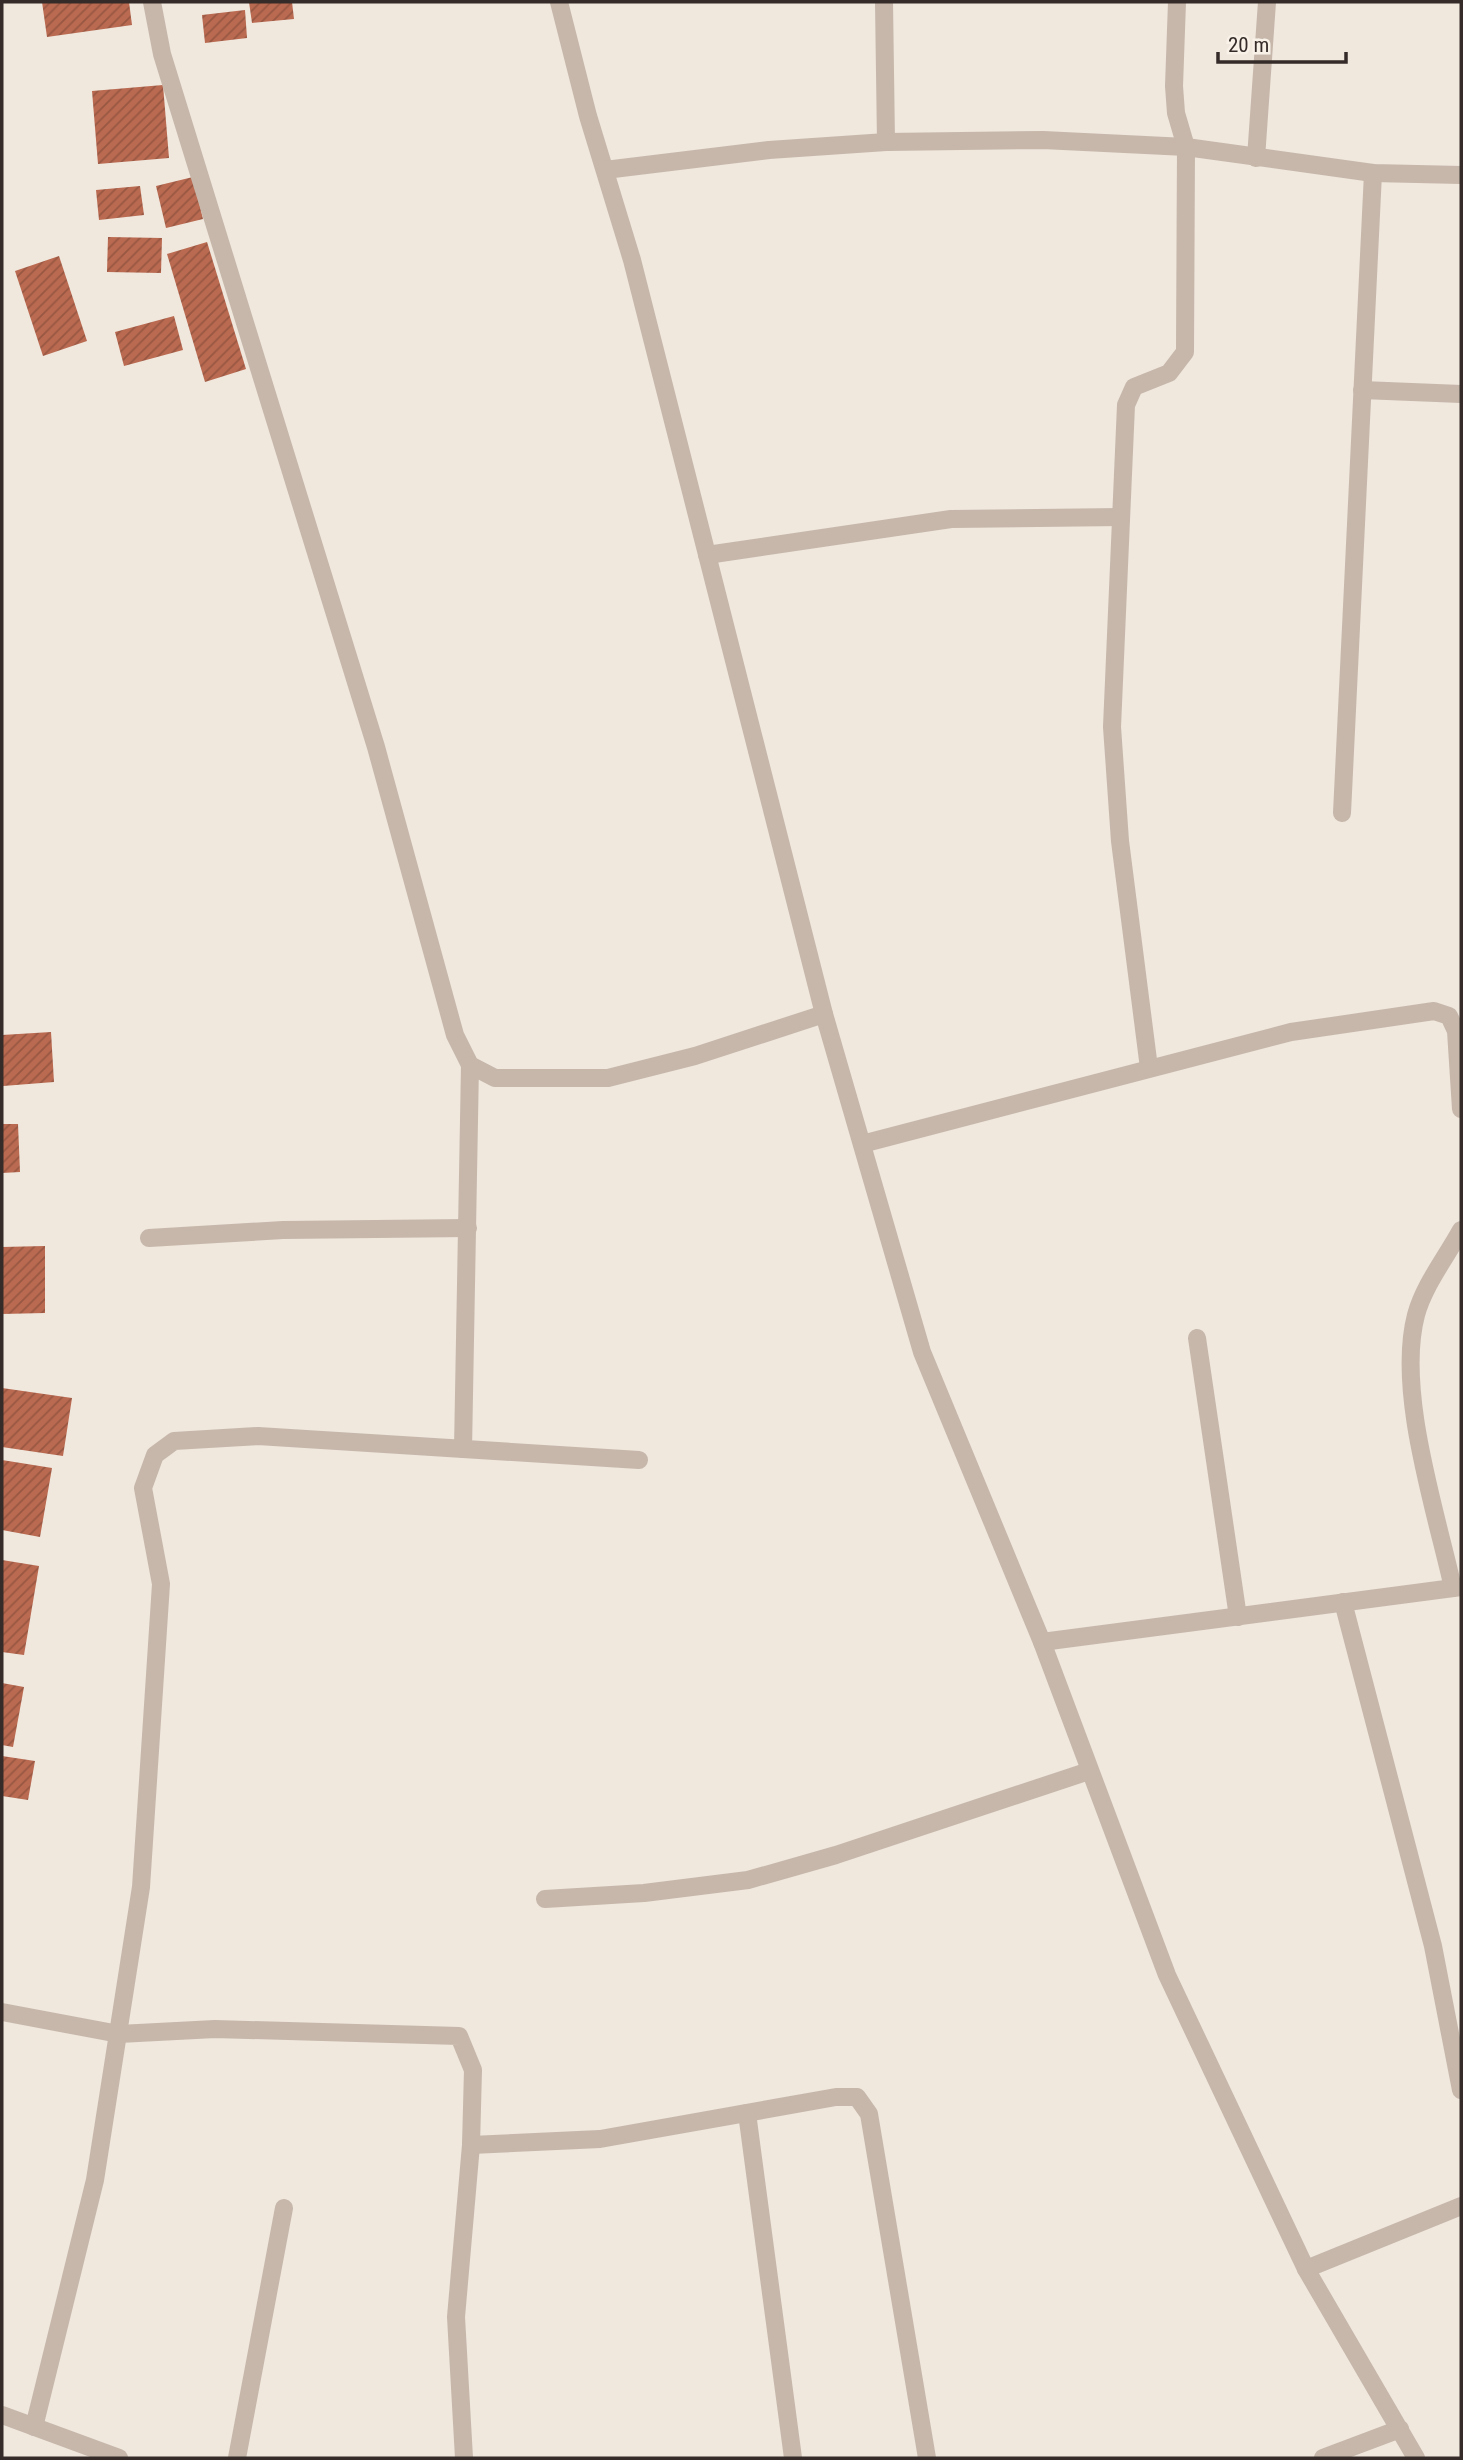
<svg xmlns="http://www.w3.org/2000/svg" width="1463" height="2460" font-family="'Roboto Condensed',sans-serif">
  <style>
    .building { fill: url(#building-hatch) }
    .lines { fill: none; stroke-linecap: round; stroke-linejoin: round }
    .minor { stroke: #c6b7aa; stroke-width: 18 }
  </style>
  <defs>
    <pattern id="building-hatch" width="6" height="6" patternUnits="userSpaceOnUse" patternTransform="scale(1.75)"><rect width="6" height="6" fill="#ba6a50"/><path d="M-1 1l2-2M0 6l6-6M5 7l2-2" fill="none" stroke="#985742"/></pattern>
  </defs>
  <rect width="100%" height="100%" fill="#f0e7dd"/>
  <g class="building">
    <path d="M42 2H129L132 25 47 37Z"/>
    <path d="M249 2H292L294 19 252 23Z"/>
    <path d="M245 10 247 38 205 43 202 15Z"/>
    <path d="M163 85 169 158 98 164 92 91Z"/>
    <path d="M193 177 203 219 166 228 156 186Z"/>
    <path d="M140 186 144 215 99 220 96 190Z"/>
    <path d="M108 237 162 238 161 273 107 272Z"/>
    <path d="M207 242 246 369 205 382 167 254Z"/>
    <path d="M59 256 87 341 43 356 15 271Z"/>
    <path d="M174 316 183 350 124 366 115 332Z"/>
    <path d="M51 1032 54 1082 3 1086 2 1035Z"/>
    <path d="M2 1124H18L20 1172 2 1173Z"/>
    <path d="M45 1246V1313L2 1314V1247Z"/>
    <path d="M2 1388 72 1398 63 1456 2 1447Z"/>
    <path d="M2 1460 52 1468 40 1537 2 1530Z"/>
    <path d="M2 1560 39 1566 24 1655 2 1652Z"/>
    <path d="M2 1683 24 1687 13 1747 2 1745Z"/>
    <path d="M2 1756 35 1761 28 1800 2 1796Z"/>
  </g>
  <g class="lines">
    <g class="minor">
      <path d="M152 2 162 54 376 747 455 1035 470 1065 495 1078H608L695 1056 824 1014"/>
      <path d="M559 2 588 116 632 260 824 1014 922 1352 1042 1642 1167 1975 1306 2269 1416 2458"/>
      <path d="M884 2 886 142"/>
      <path d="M1256 158 1267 2"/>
      <path d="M605 170 769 150 886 142 1043 140 1186 147 1373 173 1461 175"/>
      <path d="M1362 390 1461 394"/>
      <path d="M707 555 951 519 1121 517"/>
      <path d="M1342 813 1373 173"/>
      <path d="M1149 1068 1120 841 1112 727 1126 405 1134 387 1169 373 1185 352 1186 147 1176 113 1174 86 1177 2"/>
      <path d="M862 1144 1291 1032 1434 1011 1449 1016 1456 1031 1461 1109"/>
      <path d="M149 1238 283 1230 468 1228"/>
      <path d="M1197 1338 1238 1617"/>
      <path d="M463 1449 470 1065"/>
      <path d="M1453 1588C1436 1511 1396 1391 1416 1315 1424 1285 1447 1256 1461 1230"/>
      <path d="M1343 1602 1433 1946 1461 2090"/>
      <path d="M1042 1642 1461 1587"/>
      <path d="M545 1899 644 1893 748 1880 836 1855 1089 1771"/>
      <path d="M2 2012 119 2034 215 2029 459 2036 473 2070 471 2145 456 2317 464 2458"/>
      <path d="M747 2113 793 2458"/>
      <path d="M471 2145 600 2139 836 2097H857L869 2114 927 2458"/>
      <path d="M1306 2269 1461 2206"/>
      <path d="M2 2415 119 2458"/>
      <path d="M34 2427 95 2180 141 1887 161 1584 143 1488 155 1455 174 1441 258 1436 639 1460"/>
      <path d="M237 2458 284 2208"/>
      <path d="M1323 2458 1400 2429"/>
    </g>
  </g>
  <rect width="1463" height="2460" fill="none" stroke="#352c29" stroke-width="7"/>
  <path d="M1218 52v10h128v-10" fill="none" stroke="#352c29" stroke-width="3.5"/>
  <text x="1228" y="52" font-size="21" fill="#352c29" stroke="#f8f1e8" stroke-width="5" paint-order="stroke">20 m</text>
</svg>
